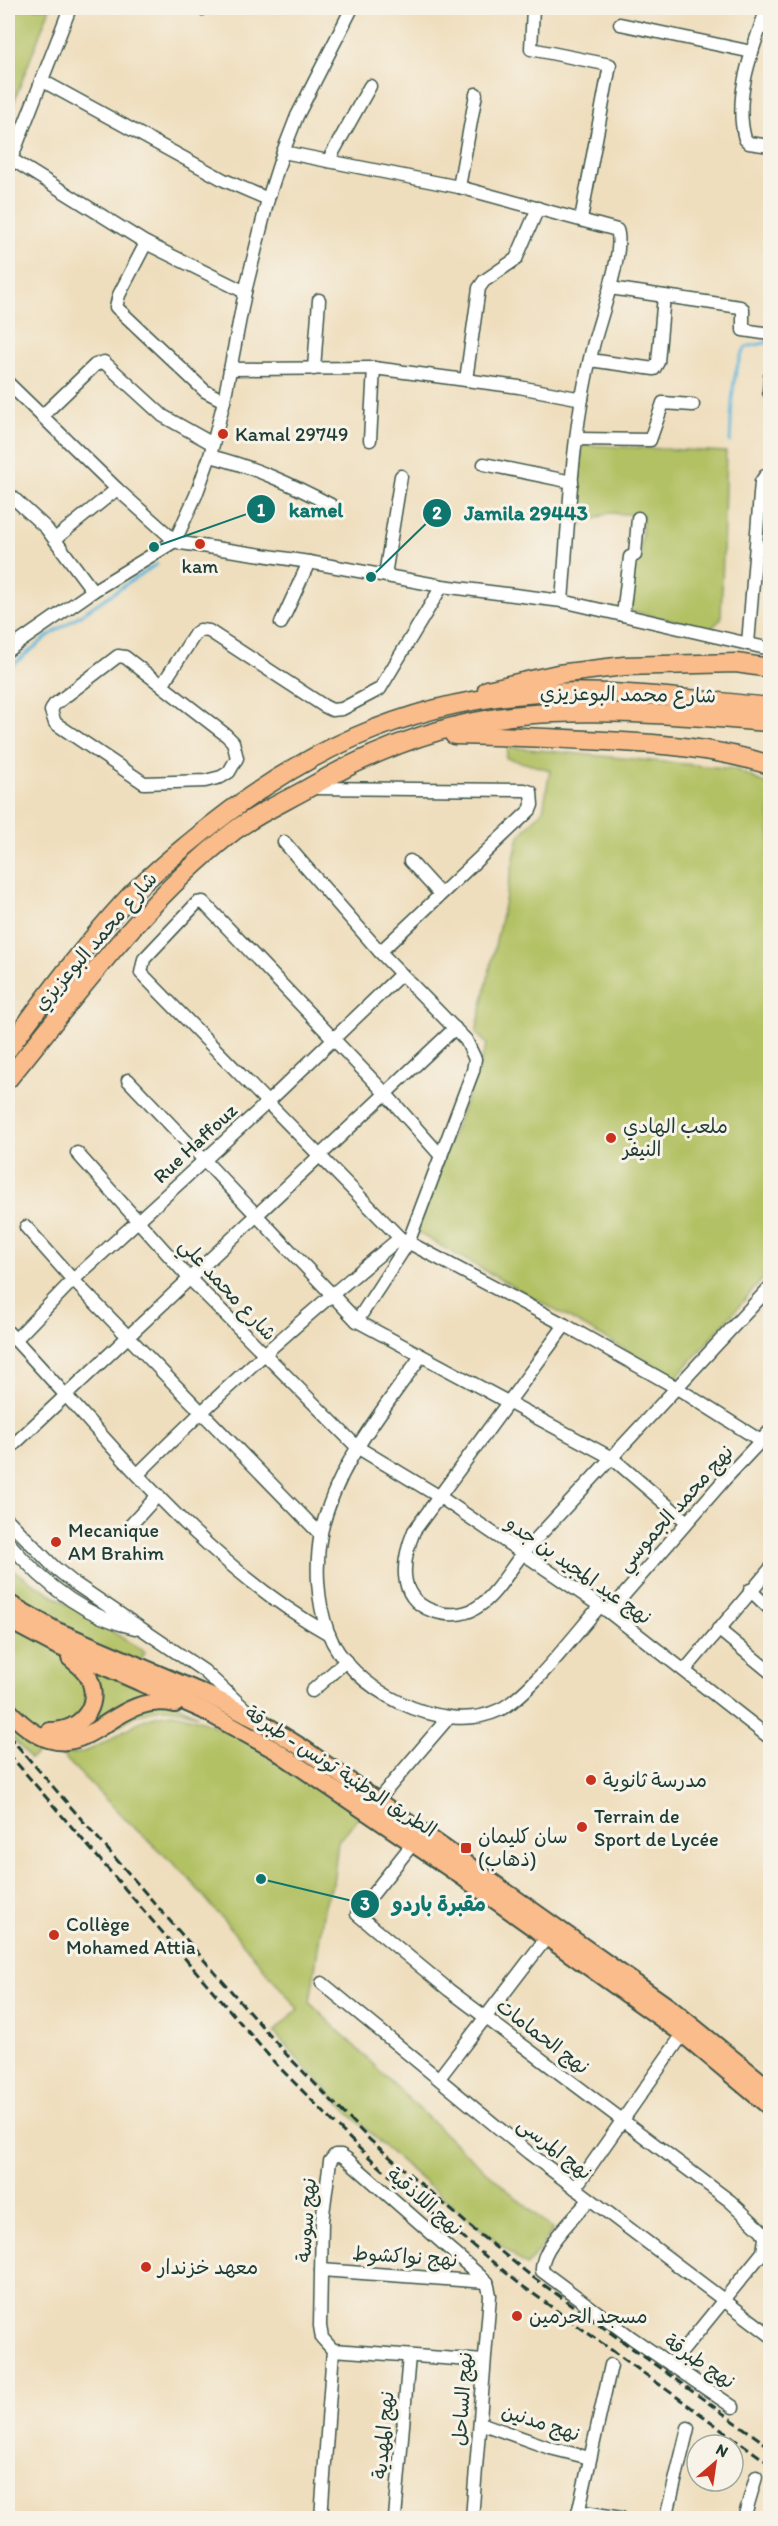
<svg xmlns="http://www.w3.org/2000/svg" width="778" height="2526" font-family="Itim,'Playpen Sans Arabic',sans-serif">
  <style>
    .green { fill: #b2c163; stroke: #687f4c; stroke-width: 1.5 }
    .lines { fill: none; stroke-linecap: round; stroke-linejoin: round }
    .stream { stroke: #5fb6dc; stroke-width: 3 }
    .minor-casing { stroke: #3e5549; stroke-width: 15 }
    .major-casing { stroke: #3e5549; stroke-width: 20 }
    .highway-casing { stroke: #3e5549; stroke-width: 21 }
    .minor { stroke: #fff; stroke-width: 12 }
    .major { stroke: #f9bc8a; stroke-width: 16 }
    .highway { stroke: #f9bc8a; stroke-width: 18 }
    .rail { stroke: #1f3d34; stroke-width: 3; stroke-dasharray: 9 4.5; stroke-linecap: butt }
    .poi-dot { fill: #c8321e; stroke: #f7f3e8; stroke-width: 2 }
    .labels { text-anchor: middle; stroke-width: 6; stroke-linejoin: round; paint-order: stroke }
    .poi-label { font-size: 20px; fill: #1f3d34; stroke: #f7f3e8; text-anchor: start }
    .street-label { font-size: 20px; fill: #1f3d34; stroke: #f7f3e8 }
    .leader { fill: none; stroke: #0f766e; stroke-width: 2 }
    .callout-dot { fill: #0f766e; stroke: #f7f3e8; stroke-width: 2 }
    .mark-label { font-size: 18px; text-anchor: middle; font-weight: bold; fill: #fff }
    .callout-label { font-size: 21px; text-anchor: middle; font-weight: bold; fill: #0f766e; stroke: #f7f3e8; stroke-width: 6; stroke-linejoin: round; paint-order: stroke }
  </style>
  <rect width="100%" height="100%" fill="#f7f3e8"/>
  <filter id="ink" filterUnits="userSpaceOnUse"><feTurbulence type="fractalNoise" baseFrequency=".0167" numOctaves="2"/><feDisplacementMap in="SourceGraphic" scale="12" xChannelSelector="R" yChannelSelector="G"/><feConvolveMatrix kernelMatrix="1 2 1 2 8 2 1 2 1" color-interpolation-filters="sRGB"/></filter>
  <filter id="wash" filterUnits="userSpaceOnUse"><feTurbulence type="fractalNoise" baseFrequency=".008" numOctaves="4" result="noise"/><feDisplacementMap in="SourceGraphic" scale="24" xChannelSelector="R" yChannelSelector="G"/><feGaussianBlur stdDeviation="1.35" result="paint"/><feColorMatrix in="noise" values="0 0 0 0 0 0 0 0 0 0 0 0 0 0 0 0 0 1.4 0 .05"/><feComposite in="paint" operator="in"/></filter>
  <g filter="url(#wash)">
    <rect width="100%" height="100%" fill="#efdebd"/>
    <g class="green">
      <path d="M8 8H50L8 117Z"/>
      <path d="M582 445 726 452 721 619 711 629 626 610 633 560 640 559 643 515 609 513 576 526Z"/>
      <path d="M508 747 735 769 770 786V1271L676 1378 416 1232 487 1044 476 1033 519 836 543 810 550 770 506 758Z"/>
      <path d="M8 1567 145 1652 130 1682 198 1715C187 1712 173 1707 161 1708 118 1715 94 1755 48 1747L30 1759 8 1732Z"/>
      <path d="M173 1713C243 1727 303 1778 360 1816L338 1841 333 1884 325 1901 310 2003 452 2141 553 2230 527 2266C436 2194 348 2121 274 2032L298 2009 185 1874 129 1823 62 1755C69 1754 78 1754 86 1751 120 1739 132 1716 173 1713Z"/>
    </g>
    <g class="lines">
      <g class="stream">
        <path d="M730 442C732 414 730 369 746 347L770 342"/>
        <path d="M8 669 47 637 157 564"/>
      </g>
    </g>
  </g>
  <g filter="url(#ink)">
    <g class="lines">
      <defs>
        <g id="minor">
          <path d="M199 8 202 9"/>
          <path d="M533 8 531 49 610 65 581 219"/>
          <path d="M767 8C753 48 733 96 745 139L749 143 770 146"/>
          <path d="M620 24 752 52"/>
          <path d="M41 80 224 180 268 199"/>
          <path d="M283 152 459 187 617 230C625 251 599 321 593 346 572 428 569 516 562 601"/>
          <path d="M11 159 146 243 245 292"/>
          <path d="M328 161 370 86"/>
          <path d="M8 167 70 8"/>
          <path d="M459 187 476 94"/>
          <path d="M146 243 119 295 116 307 205 391 224 401"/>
          <path d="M610 288 740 307 743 309V330L770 334"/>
          <path d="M590 360 654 369 658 362 664 296"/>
          <path d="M230 369 374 368 519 387 582 399"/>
          <path d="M314 369 319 300"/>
          <path d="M770 377 769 392 770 394"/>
          <path d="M466 380 479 288 484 281 516 259 538 208"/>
          <path d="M8 383 117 489 175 541 181 543 309 562 442 586 562 601 770 649"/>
          <path d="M42 416 95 365 104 362 163 416 213 444"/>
          <path d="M577 439 650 440 663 403 693 405"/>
          <path d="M370 440 374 368"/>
          <path d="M210 456C254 467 291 484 331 505"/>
          <path d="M484 464 572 482"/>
          <path d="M8 493 46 528 93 591"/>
          <path d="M55 539 117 489"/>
          <path d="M757 549H770"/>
          <path d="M385 575 401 476"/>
          <path d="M623 615 630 557 635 555 638 518"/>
          <path d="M281 623 309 562"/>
          <path d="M748 644 761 482 765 476 770 475"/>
          <path d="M8 650 93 591 175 541 196 495 210 456 224 401 245 292 268 199 283 152 297 116 352 8"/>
          <path d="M118 656 125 657 226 735 233 742 237 758 229 772 221 777 205 781 144 783 55 723 51 711 54 705Z"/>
          <path d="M162 685 195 634 200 630 209 631 324 706 332 710 342 709 380 689 442 586"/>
          <path d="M312 788 525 790 531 792 532 805 530 810 380 952"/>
          <path d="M284 842 380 952 466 1040 475 1059 473 1071 408 1243 357 1321"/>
          <path d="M410 861 440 894"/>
          <path d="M128 1080 357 1321 612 1458 687 1522"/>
          <path d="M77 1153 190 1279 357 1447 440 1497 609 1612 770 1738"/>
          <path d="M441 1156 385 1093 203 902 197 903 144 959 141 973 400 1238 565 1325 677 1388 761 1441"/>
          <path d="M26 1227 73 1280 321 1535"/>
          <path d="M565 1325 414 1531C401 1563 396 1603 440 1613 453 1616 468 1614 479 1606 497 1594 510 1569 523 1553L770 1287"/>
          <path d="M8 1332C108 1438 199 1561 329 1634"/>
          <path d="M15 1340 73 1280 268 1102 401 974"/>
          <path d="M421 1356C382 1412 336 1465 321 1533 315 1565 317 1602 328 1632 349 1689 442 1737 499 1710 528 1697 577 1632 600 1606"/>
          <path d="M8 1450 455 1028"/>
          <path d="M138 1474C221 1391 309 1312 400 1238"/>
          <path d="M8 1520 54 1567 74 1583 204 1671 246 1710"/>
          <path d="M128 1528 158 1495"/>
          <path d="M8 1542C41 1581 83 1617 135 1628"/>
          <path d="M750 1590 770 1609"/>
          <path d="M609 1612 724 1480 770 1431"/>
          <path d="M718 1629 770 1672"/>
          <path d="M685 1670 770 1569"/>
          <path d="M312 1691 346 1661"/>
          <path d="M377 1801 449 1717"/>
          <path d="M414 1842 357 1914 449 1990 730 2201 762 2231 765 2238 763 2252 671 2365"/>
          <path d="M322 1983 529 2153 770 2335"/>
          <path d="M439 2078 547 1937"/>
          <path d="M575 2188 683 2034"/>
          <path d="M589 2200C574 2218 540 2248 542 2271L632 2338 733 2407"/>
          <path d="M321 2270 487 2282"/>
          <path d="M484 2361 333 2350 322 2338 320 2326 322 2221 330 2161 335 2155H341L347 2159 487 2282"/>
          <path d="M480 2423 550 2448 590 2458"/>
          <path d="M578 2511 621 2518"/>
          <path d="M321 2518 333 2350"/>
          <path d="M395 2518 409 2356"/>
          <path d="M472 2518 490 2295 487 2282"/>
          <path d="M577 2518 611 2365"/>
          <path d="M666 2518 688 2428"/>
          <path d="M744 2518 756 2477"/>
        </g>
        <g id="major">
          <path d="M8 1603 55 1630 212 1697 261 1722 304 1749 670 2008 770 2089"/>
          <path d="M8 1620 53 1644 203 1710 275 1750 464 1878 683 2034 770 2107"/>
          <path d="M8 1710C83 1791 105 1688 175 1704"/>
          <path d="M50 1731C79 1731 102 1708 89 1678 85 1669 77 1664 70 1658"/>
        </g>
        <g id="highway">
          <path d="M487 690 558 674 624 666 736 663 770 668"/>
          <path d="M454 735C505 736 555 738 606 741 662 744 717 748 770 765"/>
          <path d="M8 1049C45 998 83 947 126 900 146 878 170 859 193 840 295 755 406 700 540 693 617 689 694 700 770 707"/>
          <path d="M8 1079C79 992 144 901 234 831 258 813 286 801 312 786 376 749 447 722 521 715 604 708 688 716 770 722"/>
        </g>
      </defs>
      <use href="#minor" class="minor-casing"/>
      <use href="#major" class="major-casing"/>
      <use href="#highway" class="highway-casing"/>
      <use href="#minor" class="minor"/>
      <use href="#major" class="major"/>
      <use href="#highway" class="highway"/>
      <g class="rail">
        <path d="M8 1735 286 2054 370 2140 479 2234 530 2275 770 2447"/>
        <path d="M8 1753 275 2063 360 2149 419 2202 521 2285 770 2464"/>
      </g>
    </g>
  </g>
  <g class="poi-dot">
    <circle cx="223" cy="434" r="6"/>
    <circle cx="200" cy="544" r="6"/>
    <circle cx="611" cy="1138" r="6"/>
    <circle cx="56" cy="1542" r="6"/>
    <circle cx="591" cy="1780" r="6"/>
    <circle cx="582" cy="1827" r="6"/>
    <rect x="460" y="1842" width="12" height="12" rx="3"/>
    <circle cx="54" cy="1935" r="6"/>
    <circle cx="146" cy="2267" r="6"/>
    <circle cx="517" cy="2316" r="6"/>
  </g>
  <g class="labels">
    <g class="poi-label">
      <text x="235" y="441">Kamal 29749</text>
      <text x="200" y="573" text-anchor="middle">kam</text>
      <text x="623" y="1133">ملعب الهادي<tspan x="623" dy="23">النيفر</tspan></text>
      <text x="68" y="1537">Mecanique<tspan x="68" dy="23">AM Brahim</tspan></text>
      <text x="603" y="1787">مدرسة ثانوية</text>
      <text x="594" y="1823">Terrain de<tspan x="594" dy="23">Sport de Lycée</tspan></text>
      <text x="478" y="1843">سان كليمان<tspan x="478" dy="23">(ذهاب)</tspan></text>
      <text x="66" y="1931">Collège<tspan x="66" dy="23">Mohamed Attia</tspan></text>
      <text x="158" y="2274">معهد خزندار</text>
      <text x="529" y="2323">مسجد الحرمين</text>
    </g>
    <g class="street-label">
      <text transform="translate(628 694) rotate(1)" y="7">شارع محمد البوعزيزي</text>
      <text transform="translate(95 941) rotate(-49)" y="7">شارع محمد البوعزيزي</text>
      <text transform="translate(195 1143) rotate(-43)" y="7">Rue Haffouz</text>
      <text transform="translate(228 1289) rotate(47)" y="7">شارع محمد علي</text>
      <text transform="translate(675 1508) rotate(-48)" y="7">نهج محمد الجموسي</text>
      <text transform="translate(579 1570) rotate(35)" y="7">نهج عبد المجيد بن جدو</text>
      <text transform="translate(341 1771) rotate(33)" y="7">الطريق الوطنية تونس - طبرقة</text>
      <text transform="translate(543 2036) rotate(37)" y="7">نهج الحمامات</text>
      <text transform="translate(555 2148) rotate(38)" y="7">نهج المرسى</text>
      <text transform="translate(425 2201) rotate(41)" y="7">نهج اللاذقية</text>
      <text transform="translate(306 2220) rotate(-86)" y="7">نهج سوسة</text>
      <text transform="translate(405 2256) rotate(4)" y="7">نهج نواكشوط</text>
      <text transform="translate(700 2361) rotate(34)" y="7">نهج طبرقة</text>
      <text transform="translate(462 2399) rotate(-86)" y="7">نهج الساحل</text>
      <text transform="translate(541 2422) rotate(18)" y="7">نهج مدنين</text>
      <text transform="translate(383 2435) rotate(-85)" y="7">نهج المهدية</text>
    </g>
  </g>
  <path class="leader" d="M154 547L261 509M371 577L437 513M261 1879L365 1904"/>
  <g class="callout-dot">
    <circle cx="154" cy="547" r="6"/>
    <circle cx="371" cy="577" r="6"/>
    <circle cx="261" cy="1879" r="6"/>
    <circle cx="261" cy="509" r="15"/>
    <circle cx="437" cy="513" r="15"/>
    <circle cx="365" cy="1904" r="15"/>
  </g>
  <g class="mark-label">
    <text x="261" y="516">1</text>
    <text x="437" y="519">2</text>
    <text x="365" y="1910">3</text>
  </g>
  <g class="callout-label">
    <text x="316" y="517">kamel</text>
    <text x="526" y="520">Jamila 29443</text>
    <text x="439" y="1911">مقبرة باردو</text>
  </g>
  <rect width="778" height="2526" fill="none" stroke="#f7f3e8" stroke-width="30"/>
  <g transform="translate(715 2463) rotate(29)"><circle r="28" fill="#f7f3e8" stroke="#a1aaa0" stroke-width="1.5"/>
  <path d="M0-4.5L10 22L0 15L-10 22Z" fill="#c8321e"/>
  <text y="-9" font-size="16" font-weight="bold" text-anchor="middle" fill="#1f3d34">N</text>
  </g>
</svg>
